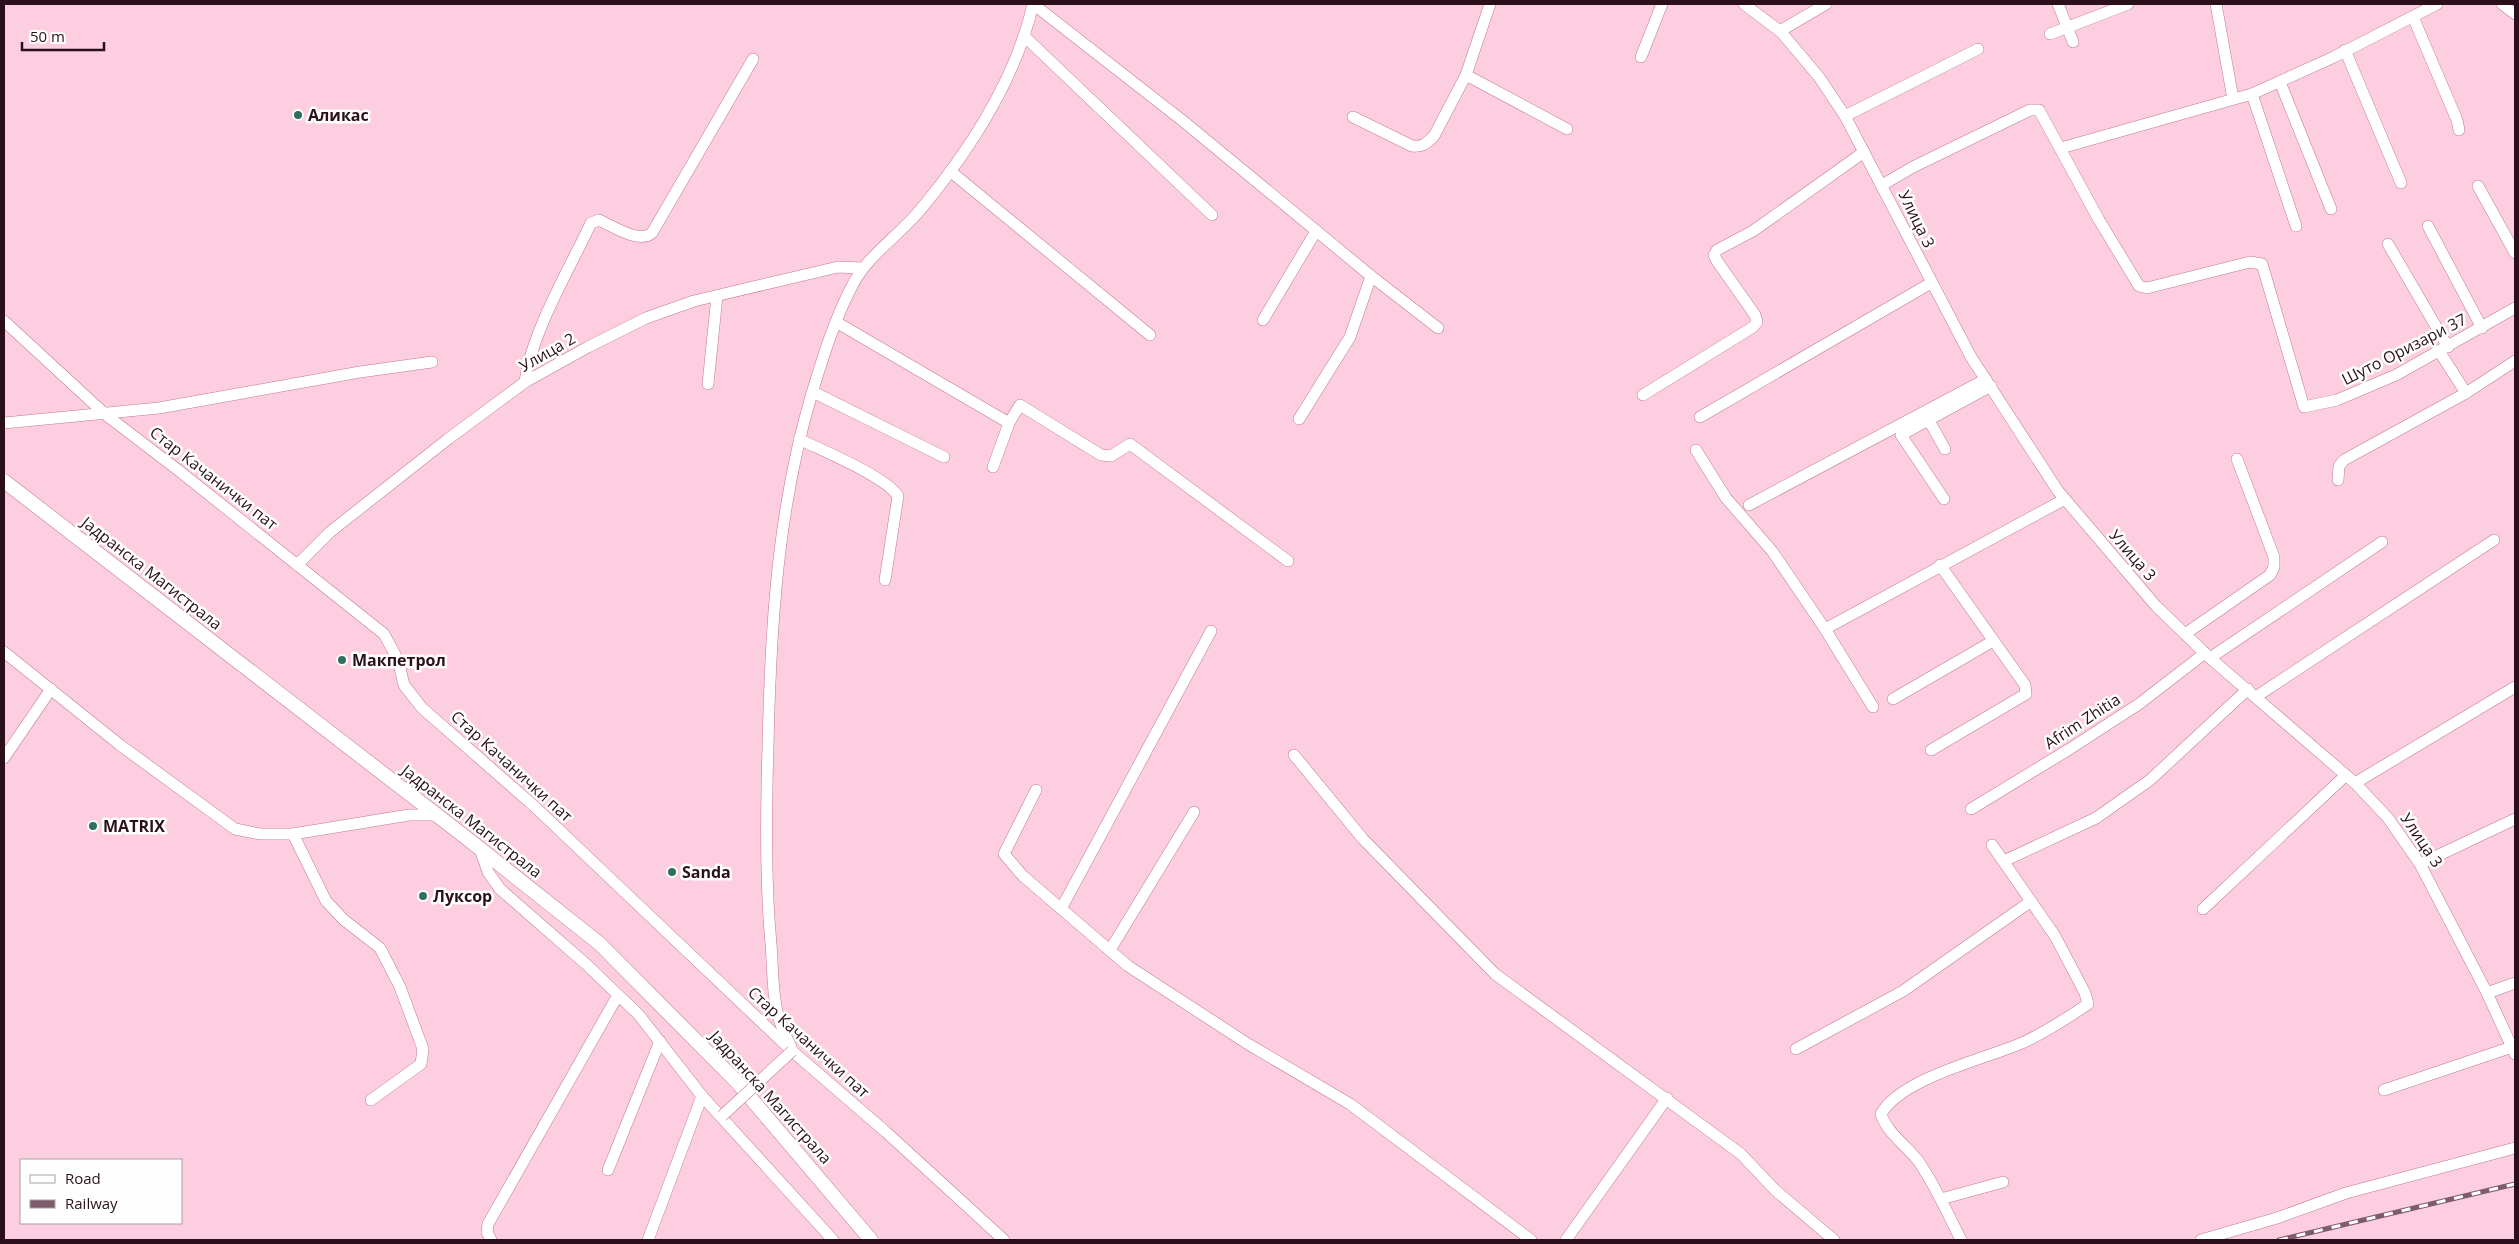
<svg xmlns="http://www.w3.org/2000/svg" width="2519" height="1244" font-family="'Open Sans',sans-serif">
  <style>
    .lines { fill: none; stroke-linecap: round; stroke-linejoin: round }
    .minor-casing { stroke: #c07897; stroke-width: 12 }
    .tertiary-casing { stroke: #c07897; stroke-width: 15 }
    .minor { stroke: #fff; stroke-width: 11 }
    .tertiary { stroke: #fff; stroke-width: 14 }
    .rail-casing { stroke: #7f5c6b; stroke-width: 5 }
    .rail { stroke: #fefefe; stroke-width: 3; stroke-dasharray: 9; stroke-linecap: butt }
    .minor-bridge-casing { stroke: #c07897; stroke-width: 12; stroke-linecap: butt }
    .minor-bridge { stroke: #fff; stroke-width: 11 }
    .poi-dot { fill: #2f705e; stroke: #fefefe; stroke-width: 2 }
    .labels { text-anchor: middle; stroke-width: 5; stroke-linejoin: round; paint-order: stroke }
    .poi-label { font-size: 16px; font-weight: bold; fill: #2b101c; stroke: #fefefe; text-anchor: start }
    .street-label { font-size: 16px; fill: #2b101c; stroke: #fefefe }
  </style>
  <rect width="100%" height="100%" fill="#fdcee0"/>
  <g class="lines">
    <defs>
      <g id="minor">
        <path d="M1033 4 1183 121 1371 276 1350 337 1299 419"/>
        <path d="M1744 4 1781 32 1819 77 1845 116 1971 357 2058 491 2156 606 2210 658 2355 783 2388 818 2420 864 2487 993 2515 1054"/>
        <path d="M2058 4 2073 42"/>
        <path d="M2216 4 2233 99"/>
        <path d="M2502 4 2515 14"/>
        <path d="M2413 17 2457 120 2459 130"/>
        <path d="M1780 31 1826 4"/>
        <path d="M2050 34 2128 4"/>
        <path d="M1024 36 1212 215"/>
        <path d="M2345 50 2401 183"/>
        <path d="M1641 57 1662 4"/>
        <path d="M1466 75 1567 129"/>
        <path d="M2280 82 2331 209"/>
        <path d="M2252 94 2296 226"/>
        <path d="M1845 116 1978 49"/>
        <path d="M1353 117 1412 146C1423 147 1426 144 1434 136L1466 75 1490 4"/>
        <path d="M2061 148 2252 94 2334 57 2437 4"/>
        <path d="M950 171 1150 335"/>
        <path d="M1882 185 1913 167 2030 110H2039L2099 220 2139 286 2147 288 2250 262 2262 264 2304 407 2337 400 2396 375 2515 308"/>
        <path d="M2478 186 2515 253"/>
        <path d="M2428 226 2482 328"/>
        <path d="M2388 244 2448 347"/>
        <path d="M1371 276 1438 328"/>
        <path d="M1263 320 1316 231"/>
        <path d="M4 321 106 415 178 470 384 634 398 660 404 685 422 708 534 806 792 1051 886 1132 1004 1240"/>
        <path d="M836 322 1009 423"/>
        <path d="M2439 351 2466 393"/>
        <path d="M525 382C532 331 569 270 591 223L599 220C612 226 640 244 652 233L753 59"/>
        <path d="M708 384 717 296"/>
        <path d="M813 392 944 457"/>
        <path d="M1643 395 1753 327 1757 322 1755 315 1717 261 1714 255 1717 250 1753 231 1864 152"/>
        <path d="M1700 417 1931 283"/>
        <path d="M1928 419 1945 449"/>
        <path d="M4 423 159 408 360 372 432 362"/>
        <path d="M799 439C823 451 885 476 898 496L885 580"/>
        <path d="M1696 450 1726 498 1772 551 1825 629"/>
        <path d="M993 467 1009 423 1020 405 1101 455 1111 456 1130 444 1288 561"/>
        <path d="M2338 480 2339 466 2344 460 2466 393 2515 361"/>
        <path d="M1944 499 1901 435 1991 386"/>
        <path d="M1749 505 1986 379"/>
        <path d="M297 565 330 532 448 439 525 382 588 347 646 318 694 301 838 267 862 268"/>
        <path d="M2185 634 2270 575 2274 567V557L2237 459"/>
        <path d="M4 652 120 745 235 829 260 834H293L409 815H435"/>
        <path d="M2210 658 2382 542"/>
        <path d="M2257 696 2494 540"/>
        <path d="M1893 699 1993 641"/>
        <path d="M1873 707 1825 629 2065 499"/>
        <path d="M1931 750 2026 694 2025 685 1940 565"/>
        <path d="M1294 755 1363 839 1495 974 1741 1154 1775 1190 1834 1240"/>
        <path d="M4 758 51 689"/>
        <path d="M2355 783 2515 687"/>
        <path d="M1036 790 1004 854 1023 876 1128 966 1248 1044 1350 1104 1531 1240"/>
        <path d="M1971 809 2068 750 2139 704 2205 653"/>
        <path d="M293 834 326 901 344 920 380 948 400 987 423 1049 421 1064 371 1100"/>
        <path d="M480 849 488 872 500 889 587 965 639 1015 702 1096 833 1240"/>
        <path d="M2004 861 2096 818 2150 780 2248 689"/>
        <path d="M2420 864 2515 819"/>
        <path d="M1061 909 1211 631"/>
        <path d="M2203 909 2346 775"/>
        <path d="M1110 950 1194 812"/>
        <path d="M2487 993 2515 983"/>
        <path d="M791 1047C787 1039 783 1030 780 1022 772 998 773 968 771 944 766 891 766 840 767 787 770 651 773 524 812 393 823 357 834 321 851 288 866 256 899 236 921 209 970 150 1016 79 1033 4"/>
        <path d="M1796 1049 1903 991 2030 902"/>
        <path d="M2384 1090 2512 1047"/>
        <path d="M608 1170 660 1041"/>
        <path d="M1941 1199 2003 1182"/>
        <path d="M491 1240 487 1232 488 1224 618 995"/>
        <path d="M648 1240 702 1096"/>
        <path d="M1566 1240 1667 1098"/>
        <path d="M1961 1240C1948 1214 1936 1187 1919 1162 1907 1146 1887 1133 1881 1114 1901 1078 1985 1059 2022 1043 2046 1032 2066 1019 2088 1004L2085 993 2055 936 1992 845"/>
        <path d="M2201 1240 2277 1218 2346 1193 2515 1148"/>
      </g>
      <path id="tertiary" d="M4 481 464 836 600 944 737 1082 871 1240"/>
    </defs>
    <use href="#minor" class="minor-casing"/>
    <use href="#tertiary" class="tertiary-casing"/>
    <use href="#minor" class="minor"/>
    <use href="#tertiary" class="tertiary"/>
    <defs>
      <path id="rail" d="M2279 1240 2515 1184"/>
    </defs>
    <use href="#rail" class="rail-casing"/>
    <use href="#rail" class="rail"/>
    <defs>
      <path id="minor-bridge" d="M722 1116 792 1051"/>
    </defs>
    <use href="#minor-bridge" class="minor-bridge-casing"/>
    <use href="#minor-bridge" class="minor-bridge"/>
  </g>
  <g class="poi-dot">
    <circle cx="298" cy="115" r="5"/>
    <circle cx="342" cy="660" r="5"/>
    <circle cx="93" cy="826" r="5"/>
    <circle cx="672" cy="872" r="5"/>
    <circle cx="423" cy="896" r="5"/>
  </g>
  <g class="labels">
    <g class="poi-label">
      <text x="308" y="121">Аликас</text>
      <text x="352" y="666">Макпетрол</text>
      <text x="103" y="832">MATRIX</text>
      <text x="682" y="878">Sanda</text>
      <text x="433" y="902">Луксор</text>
    </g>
    <g class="street-label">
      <text transform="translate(1917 219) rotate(64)" y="6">Улица 3</text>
      <text transform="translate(2404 349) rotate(-27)" y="6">Шуто Оризари 37</text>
      <text transform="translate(547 352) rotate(-30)" y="6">Улица 2</text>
      <text transform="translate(214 478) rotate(38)" y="6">Стар Качанички пат</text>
      <text transform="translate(2133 555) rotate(49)" y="6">Улица 3</text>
      <text transform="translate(152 573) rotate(38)" y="6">Јадранска Магистрала</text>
      <text transform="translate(2082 721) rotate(-33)" y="6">Afrim Zhitia</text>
      <text transform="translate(512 766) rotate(42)" y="6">Стар Качанички пат</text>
      <text transform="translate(472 821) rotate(38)" y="6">Јадранска Магистрала</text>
      <text transform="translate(2422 840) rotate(56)" y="6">Улица 3</text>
      <text transform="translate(809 1042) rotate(42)" y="6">Стар Качанички пат</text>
      <text transform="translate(771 1097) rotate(48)" y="6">Јадранска Магистрала</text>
    </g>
  </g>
  <rect width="2519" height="1244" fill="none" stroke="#2b101c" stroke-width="10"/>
  <rect x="20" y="1159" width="162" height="65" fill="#fefefe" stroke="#aa9fa4"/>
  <rect x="30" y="1175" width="25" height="8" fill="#ffffff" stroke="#aa9fa4"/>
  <text x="65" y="1184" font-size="15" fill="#2b101c">Road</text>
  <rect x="30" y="1200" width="25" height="8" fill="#7f5c6b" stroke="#aa9fa4"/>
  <text x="65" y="1209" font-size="15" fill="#2b101c">Railway</text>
  <path d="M22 42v8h82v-8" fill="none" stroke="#2b101c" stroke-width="2.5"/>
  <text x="30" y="42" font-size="15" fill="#2b101c" stroke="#fefefe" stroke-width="4" paint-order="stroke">50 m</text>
</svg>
